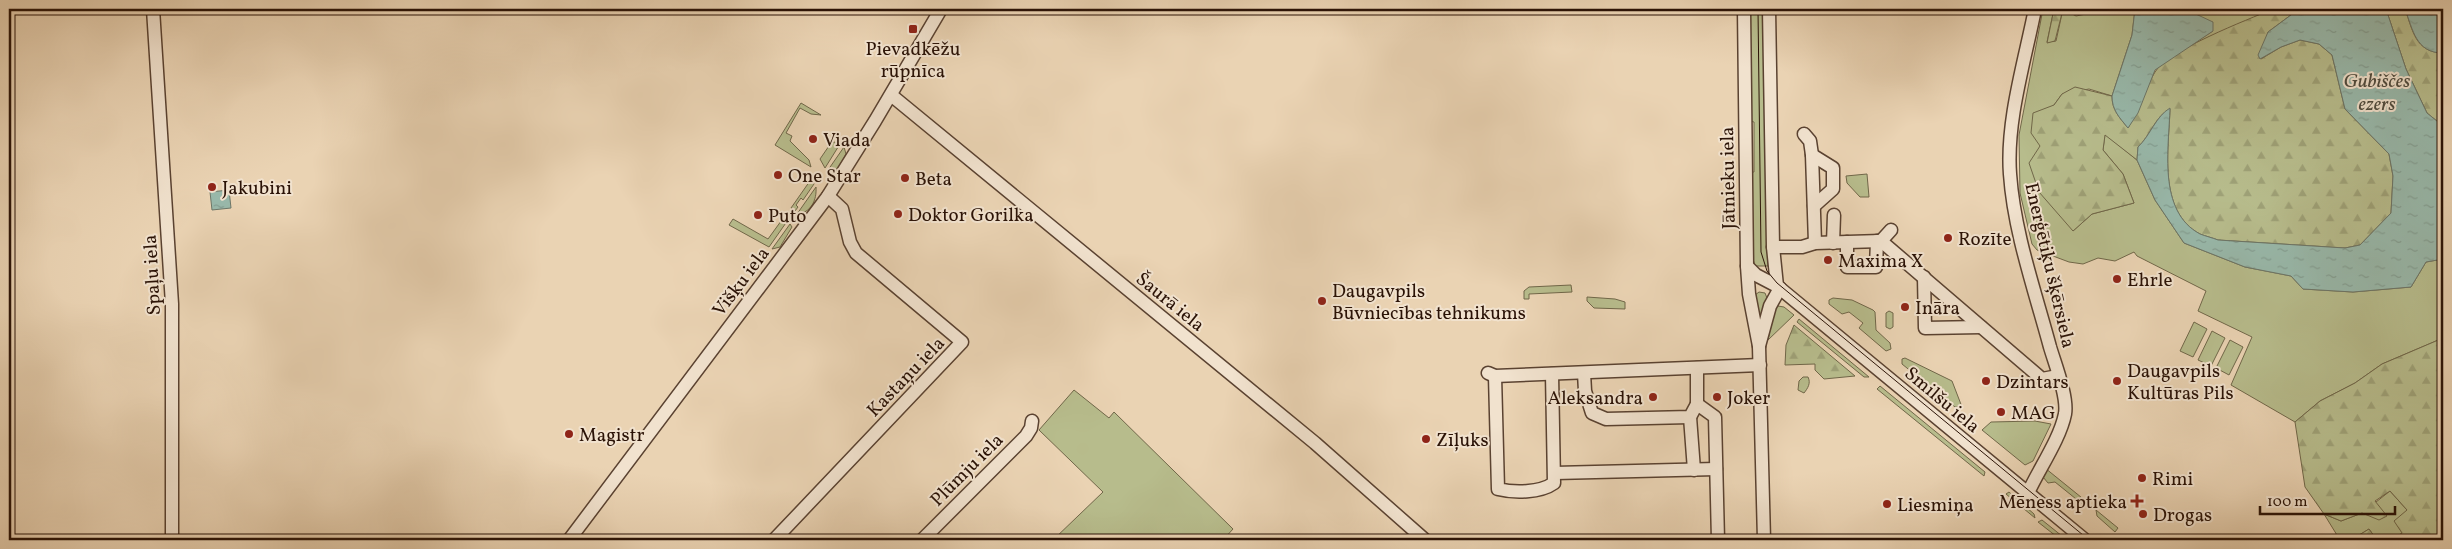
<svg xmlns="http://www.w3.org/2000/svg" width="2452" height="549" font-family="Vollkorn,serif">
  <style>
    .green { fill: #b7bc8c; stroke: #706749 }
    .forest { fill: url(#forest-firs); stroke: #706749 }
    .water { fill: url(#water-ripples); stroke: #6c7668 }
    .lines { fill: none; stroke-linecap: round; stroke-linejoin: round }
    .minor-casing { stroke: #5a4231; stroke-width: 15 }
    .minor { stroke: #f1e2ce; stroke-width: 12 }
    .tram { stroke: #2a1206; stroke-width: 1 }
    .poi-dot { fill: #8f2418; stroke: #f1e2ce; stroke-width: 2 }
    .labels { text-anchor: middle; stroke-width: 4; stroke-linejoin: round; paint-order: stroke }
    .poi-label { font-size: 19px; fill: #2a1206; stroke: #f1e2ce; text-anchor: start }
    .street-label { font-size: 19px; fill: #2a1206; stroke: #f1e2ce }
    .water-label { font-size: 20px; font-style: italic; fill: #504c3f; stroke: #f1e2ce }
  </style>
  <defs>
    <pattern id="forest-firs" width="22" height="20" patternUnits="userSpaceOnUse" patternTransform="scale(1.25)"><rect width="22" height="20" fill="#b7bc8c"/><path d="M5 1l3.5 6h-7zM16 11l3.5 6h-7z" fill="#9ea177"/></pattern>
    <pattern id="water-ripples" width="26" height="14" patternUnits="userSpaceOnUse" patternTransform="scale(1.25)"><rect width="26" height="14" fill="#98b8aa"/><path d="M2 4q2-2 4 0t4 0M15 11q2-2 4 0t4 0" fill="none" stroke="#839d91"/></pattern>
  </defs>
  <rect width="100%" height="100%" fill="#ead3b3"/>
  <filter id="stains"><feTurbulence type="fractalNoise" baseFrequency=".004" numOctaves="4"/><feColorMatrix values="0 0 0 0 .2 0 0 0 0 .09 0 0 0 0 .02 0 0 0 .5 -.17"/></filter>
  <radialGradient id="worn" r=".72"><stop offset=".6" stop-color="#630" stop-opacity="0"/><stop offset="1" stop-color="#630" stop-opacity=".3"/></radialGradient>
  <g class="green">
    <path d="M1749 9H1763L1768 266H1755L1752 255 1751 172H1754V122L1750 121Z"/>
    <path d="M2043 9H2054L2047 42 2056 41 2063 9 2091 13V9H2135L2132 35 2112 96 2089 89 2062 94 2054 105 2040 146 2073 231 2092 214 2134 203 2123 174 2103 150 2105 134 2137 160 2155 200 2184 243 2245 267 2291 276 2303 289 2353 292 2411 287 2426 262 2443 259V338L2382 364 2355 383 2320 401 2295 422 2231 385 2252 337 2198 311 2206 291 2137 256 2134 252 2115 261 2098 258 2083 264 2069 262 2037 250 2032 244 2020 193 2019 135Z"/>
    <path d="M2185 9H2273L2189 46 2213 31Z"/>
    <path d="M801 103 821 115 811 114 800 108 786 133 792 136 790 141 809 160 811 167 775 145Z"/>
    <path d="M834 142 840 144 825 168 820 159 831 143Z"/>
    <path d="M844 147 846 154 837 170H828Z"/>
    <path d="M1867 174 1869 197H1860L1847 183 1846 176Z"/>
    <path d="M812 178 814 184 803 200 801 198 796 205 798 207 795 211 791 208Z"/>
    <path d="M816 187C817 200 811 213 797 214Z"/>
    <path d="M784 217 788 220 769 247 729 225 733 219 768 239Z"/>
    <path d="M790 224 792 227 780 247 772 249Z"/>
    <path d="M1571 285 1572 292 1529 294V299H1524V291L1529 287Z"/>
    <path d="M1759 292 1765 293 1767 298 1760 320 1755 295Z"/>
    <path d="M1587 297 1615 299 1625 302V309L1594 308 1587 301Z"/>
    <path d="M1833 298 1852 300 1873 310 1875 312 1876 330 1890 343 1891 349 1886 351 1859 328 1863 323 1849 312 1842 314 1829 304V300Z"/>
    <path d="M1778 306 1784 307 1794 315 1768 340 1774 310Z"/>
    <path d="M1889 311 1893 313V327L1890 329 1886 327V313Z"/>
    <path d="M1799 319 1869 377H1864L1797 322Z"/>
    <path d="M2194 322 2207 329 2193 357 2180 351Z"/>
    <path d="M2212 331 2225 338 2211 366 2198 360Z"/>
    <path d="M2230 340 2243 347 2229 375 2216 368Z"/>
    <path d="M1905 358 1952 381 1962 407H1955L1902 364V359Z"/>
    <path d="M1803 377H1808C1811 383 1808 388 1804 393L1798 390 1799 381Z"/>
    <path d="M1880 386 1985 472 1984 476 1877 389Z"/>
    <path d="M1074 390 1109 418 1114 412 1233 529 1223 540H1053L1103 492 1039 430Z"/>
    <path d="M2035 421 2051 424 2033 461 2025 465 1982 430 1991 422Z"/>
    <path d="M2045 468 2092 506 2086 507 2055 482 2048 483 2043 477Z"/>
    <path d="M2390 491 2407 510 2403 533 2390 540H2377L2369 529 2351 540H2340L2324 514 2341 521 2362 513Z"/>
    <path d="M2009 492 2034 514 2035 518 2006 494Z"/>
    <path d="M2096 510 2118 528 2115 532 2097 516Z"/>
    <path d="M2042 520 2067 540H2061L2038 522Z"/>
  </g>
  <g class="forest">
    <path d="M2054 9H2091V13L2076 16 2063 9 2055 41 2047 43Z"/>
    <path d="M2273 9H2299L2268 32 2261 59 2281 47 2300 40 2319 44 2332 55 2345 109 2389 154 2393 176 2391 213 2360 245 2345 248 2218 240C2213 238 2205 236 2200 234 2157 211 2169 148 2170 109 2156 115 2150 136 2138 147L2137 160 2105 135 2103 150 2123 174 2134 203 2092 214 2073 231 2039 192 2029 163 2040 146 2031 133 2033 113 2054 105 2062 94 2075 87 2112 96C2112 110 2119 117 2128 128 2139 110 2144 90 2155 72 2168 50 2247 20 2273 9Z"/>
    <path d="M2386 9H2405C2413 31 2415 52 2443 53V80H2441L2443 126 2427 113 2406 69Z"/>
    <path d="M1794 325 1855 376 1824 379 1815 370V364L1785 365 1786 345Z"/>
    <path d="M2443 338V540H2390L2402 533 2394 521 2407 510 2390 491 2375 501 2387 516 2379 520 2362 513 2341 521 2324 514 2305 487 2295 422 2320 401 2355 383 2382 364Z"/>
    <path d="M2369 529 2377 540H2351Z"/>
  </g>
  <g class="water">
    <path d="M2135 9H2185L2213 22V31L2155 70 2138 113 2128 128C2119 117 2112 110 2112 96L2132 35Z"/>
    <path d="M2299 9H2386L2406 69 2427 113 2443 126V259L2426 262 2411 287 2353 292 2303 289 2291 276 2245 267 2184 243 2155 200 2137 160 2138 147C2150 136 2156 116 2170 108 2169 147 2157 211 2200 234 2205 236 2213 238 2218 240L2345 248 2360 245 2391 213 2393 176 2389 154 2345 109 2332 55 2319 44 2300 40 2281 47 2260 59 2258 55 2268 32Z"/>
    <path d="M2405 9H2443V53C2416 53 2413 30 2405 9Z"/>
    <path d="M229 190 231 208 212 210 210 192Z"/>
  </g>
  <g class="lines">
    <defs>
      <g id="minor">
        <path d="M153 9 172 304V540"/>
        <path d="M1744 9 1747 266 1749 294 1759 346 1764 540"/>
        <path d="M1769 9 1773 247 1777 286"/>
        <path d="M891 95 1315 443 1425 540"/>
        <path d="M1804 134 1810 141 1812 155 1815 243"/>
        <path d="M1812 155 1833 168V189L1814 206"/>
        <path d="M1881 241 1891 230"/>
        <path d="M1847 242V267H1876L1877 241"/>
        <path d="M1833 243 1834 215"/>
        <path d="M1773 247H1802L1815 243 1881 241 2042 379 2058 376"/>
        <path d="M1747 266 1756 275 1777 286 2085 540"/>
        <path d="M1924 277 1925 328 1981 327"/>
        <path d="M1759 346 1770 306 1780 288"/>
        <path d="M1488 373 1495 376 1760 365"/>
        <path d="M1584 373 1585 391 1592 413 1606 419 1690 417 1697 404V368"/>
        <path d="M1495 376 1498 489C1514 493 1540 493 1554 483L1552 374"/>
        <path d="M1697 404 1715 417 1718 540"/>
        <path d="M1690 417 1694 470"/>
        <path d="M1555 473 1716 469"/>
        <path d="M2028 493C2039 469 2060 439 2065 414 2068 397 2055 364 2050 347 2035 291 2014 232 2010 174 2006 121 2025 60 2035 9"/>
        <path d="M569 540 828 196 875 121 941 9"/>
        <path d="M774 540 962 342 856 253 850 242 842 209 828 196"/>
        <path d="M922 540 1026 436 1031 428 1032 421"/>
      </g>
    </defs>
    <use href="#minor" class="minor-casing"/>
    <use href="#minor" class="minor"/>
    <path class="tram" d="M1758 9 1761 252 1767 271 1777 283 2089 540"/>
  </g>
  <g class="poi-dot">
    <rect x="908" y="24" width="10" height="10" rx="2.5"/>
    <circle cx="813" cy="139" r="5"/>
    <circle cx="778" cy="175" r="5"/>
    <circle cx="905" cy="178" r="5"/>
    <circle cx="212" cy="187" r="5"/>
    <circle cx="898" cy="214" r="5"/>
    <circle cx="758" cy="215" r="5"/>
    <circle cx="1948" cy="238" r="5"/>
    <circle cx="1828" cy="260" r="5"/>
    <circle cx="2117" cy="279" r="5"/>
    <circle cx="1322" cy="301" r="5"/>
    <circle cx="1905" cy="307" r="5"/>
    <circle cx="1986" cy="381" r="5"/>
    <circle cx="2117" cy="381" r="5"/>
    <circle cx="1653" cy="397" r="5"/>
    <circle cx="1717" cy="397" r="5"/>
    <circle cx="2001" cy="412" r="5"/>
    <circle cx="569" cy="434" r="5"/>
    <circle cx="1426" cy="439" r="5"/>
    <circle cx="2142" cy="478" r="5"/>
    <path d="M2134.5 493.5h5v5h5v5h-5v5h-5v-5h-5v-5h5z"/>
    <circle cx="1887" cy="504" r="5"/>
    <circle cx="2143" cy="514" r="5"/>
  </g>
  <g class="labels">
    <g class="poi-label">
      <text x="913" y="55" text-anchor="middle">Pievadkēžu<tspan x="913" dy="22">rūpnīca</tspan></text>
      <text x="823" y="146">Viada</text>
      <text x="788" y="182">One Star</text>
      <text x="915" y="185">Beta</text>
      <text x="222" y="194">Jakubini</text>
      <text x="908" y="221">Doktor Gorilka</text>
      <text x="768" y="222">Puto</text>
      <text x="1958" y="245">Rozīte</text>
      <text x="1838" y="267">Maxima X</text>
      <text x="2127" y="286">Ehrle</text>
      <text x="1332" y="297">Daugavpils<tspan x="1332" dy="22">Būvniecības tehnikums</tspan></text>
      <text x="1915" y="314">Ināra</text>
      <text x="2127" y="377">Daugavpils<tspan x="2127" dy="22">Kultūras Pils</tspan></text>
      <text x="1996" y="388">Dzintars</text>
      <text x="1643" y="404" text-anchor="end">Aleksandra</text>
      <text x="1727" y="404">Joker</text>
      <text x="2011" y="419">MAG</text>
      <text x="579" y="441">Magistr</text>
      <text x="1436" y="446">Zīļuks</text>
      <text x="2152" y="485">Rimi</text>
      <text x="2127" y="508" text-anchor="end">Mēness aptieka</text>
      <text x="1897" y="511">Liesmiņa</text>
      <text x="2153" y="521">Drogas</text>
    </g>
    <g class="street-label">
      <text transform="translate(1727 178) rotate(-91)" y="7">Jātnieku iela</text>
      <text transform="translate(2051 265) rotate(77)" y="7">Enerģētiķu šķērsiela</text>
      <text transform="translate(151 275) rotate(-93)" y="7">Spaļu iela</text>
      <text transform="translate(740 281) rotate(-53)" y="7">Višķu iela</text>
      <text transform="translate(1171 301) rotate(39)" y="7">Šaurā iela</text>
      <text transform="translate(905 376) rotate(-46)" y="7">Kastaņu iela</text>
      <text transform="translate(1943 399) rotate(40)" y="7">Smilšu iela</text>
      <text transform="translate(966 469) rotate(-45)" y="7">Plūmju iela</text>
    </g>
    <g class="water-label">
      <text x="2377" y="87">Gubiščes<tspan x="2377" dy="23">ezers</tspan></text>
    </g>
  </g>
  <rect width="2452" height="549" fill="none" stroke="#ead3b3" stroke-width="30"/>
  <rect x="10" y="10" width="2432" height="529" fill="none" stroke="#2a1206" stroke-width="2.5"/>
  <rect x="15" y="15" width="2422" height="519" fill="none" stroke="#2a1206"/>
  <path d="M2260 506v8h135v-8" fill="none" stroke="#2a1206" stroke-width="2.5"/>
  <text x="2267" y="506" font-size="15" fill="#2a1206" stroke="#f1e2ce" stroke-width="4" paint-order="stroke">100 m</text>
  <rect width="100%" height="100%" filter="url(#stains)"/>
  <rect width="100%" height="100%" fill="url(#worn)"/>
</svg>
